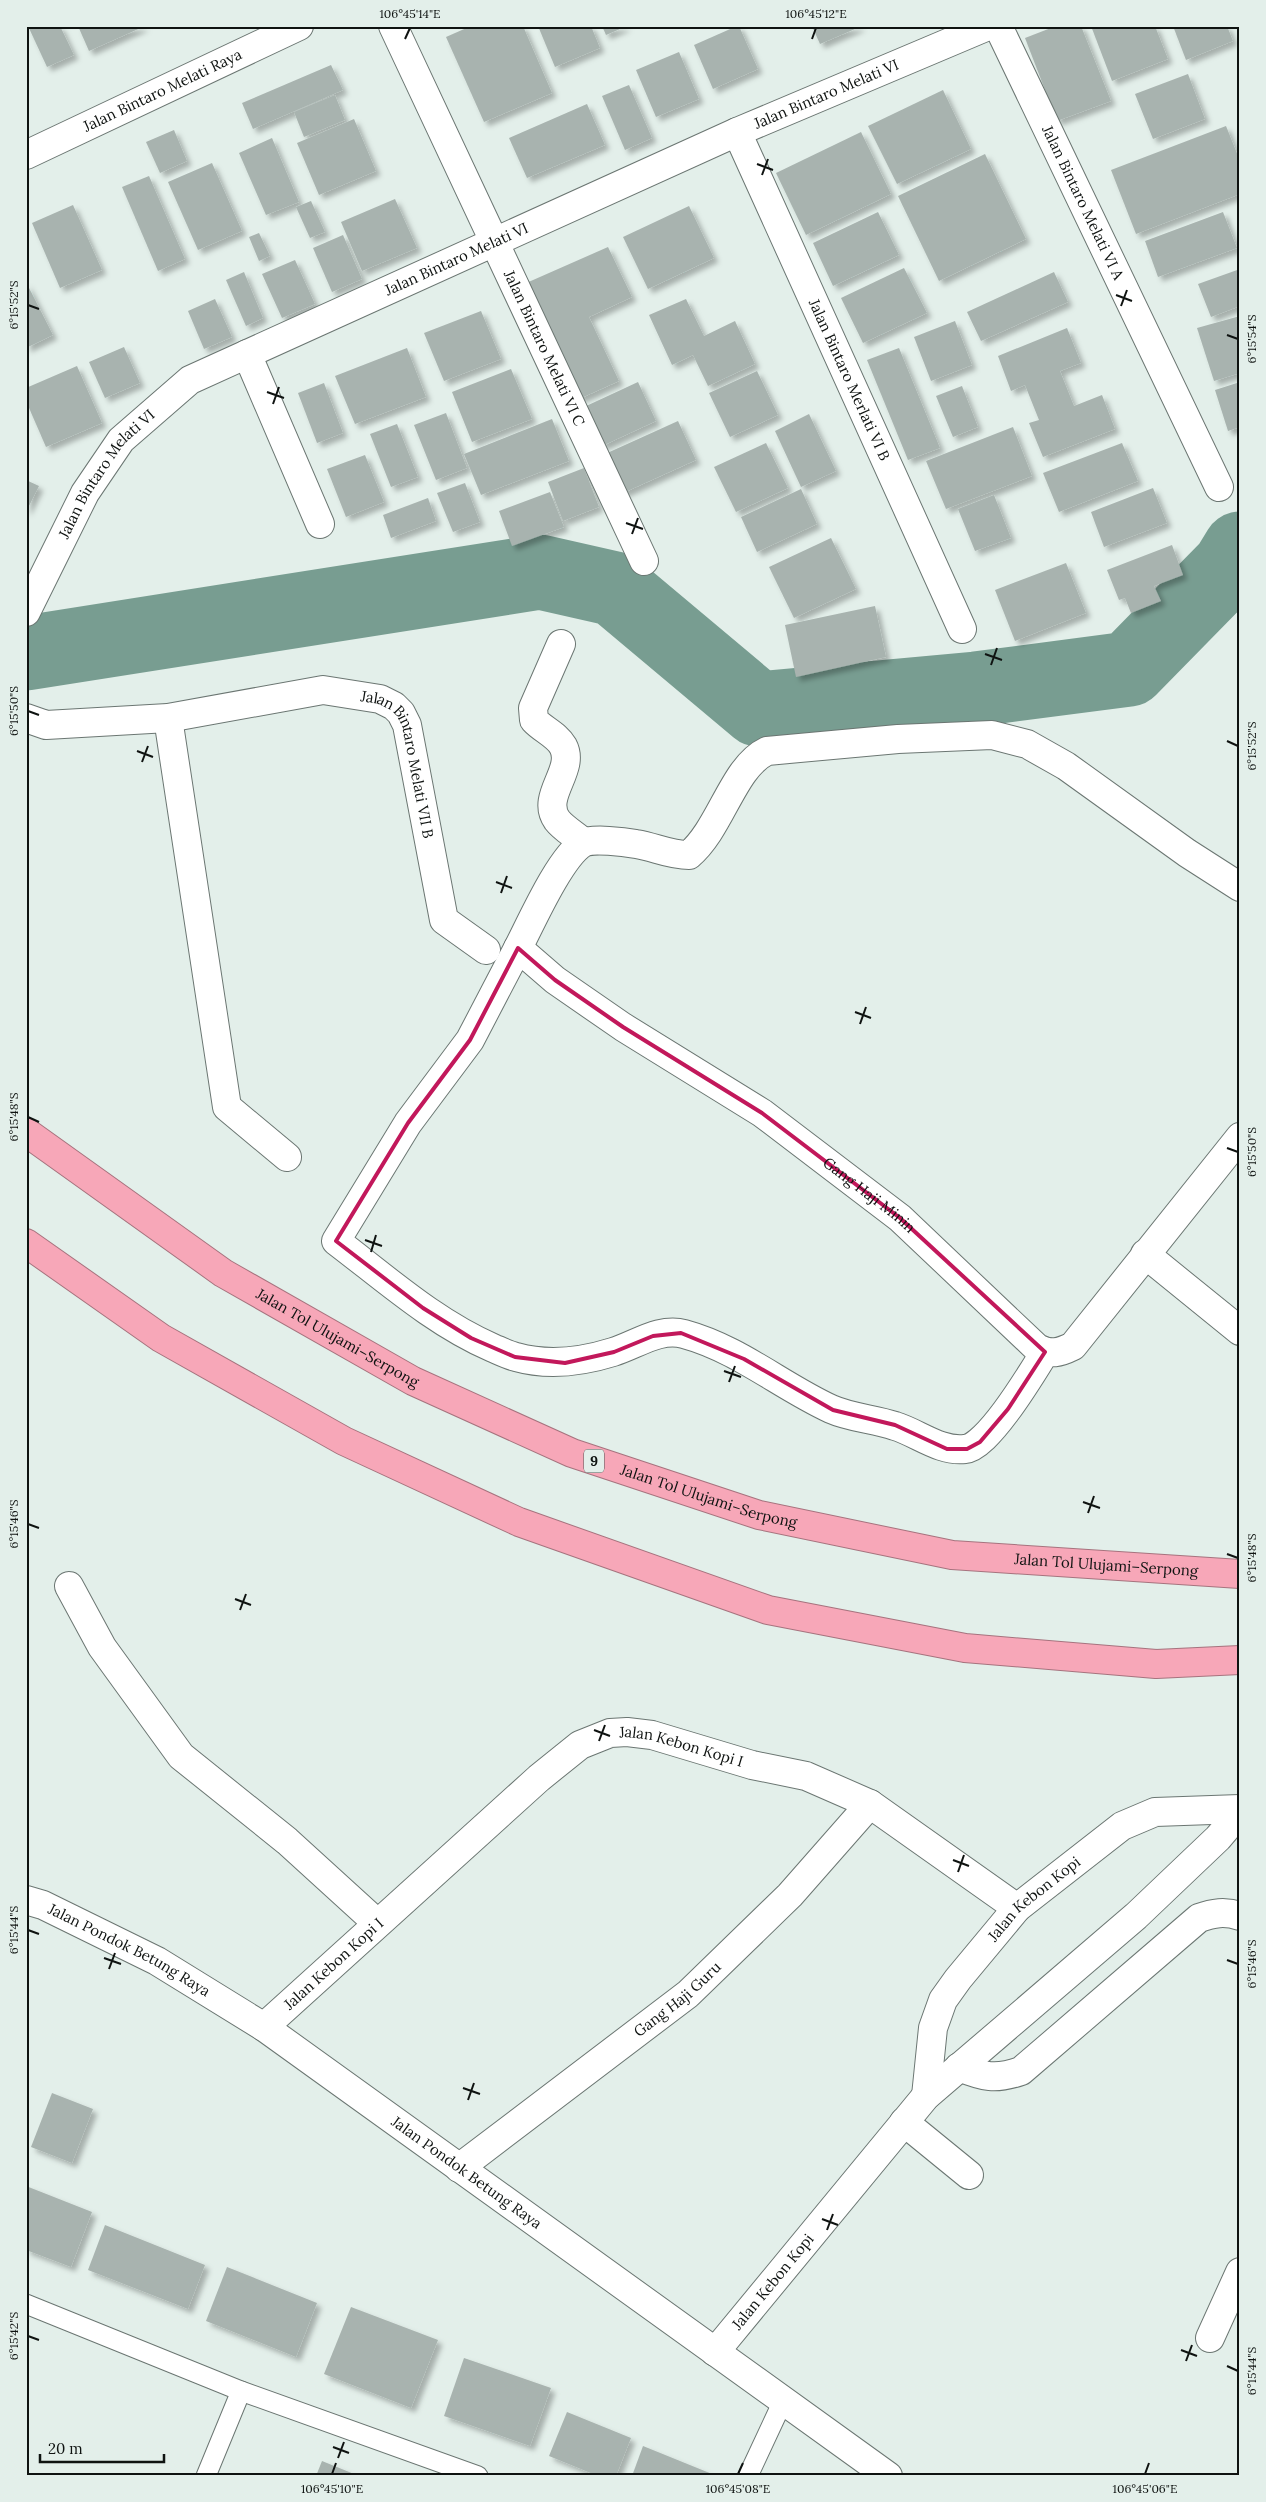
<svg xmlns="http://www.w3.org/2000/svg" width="1266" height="2502" font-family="Lora,serif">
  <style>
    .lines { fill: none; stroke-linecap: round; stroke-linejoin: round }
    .river { stroke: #789d91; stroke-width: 75 }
    .building { fill: #a8b3af; filter: url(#shadow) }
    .service-casing { stroke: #6b7672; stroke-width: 21 }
    .minor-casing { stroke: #6b7672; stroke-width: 30 }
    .secondary-casing { stroke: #6b7672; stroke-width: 30 }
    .motorway-casing { stroke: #a6737e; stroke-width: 30 }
    .service { stroke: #fff; stroke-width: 19 }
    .minor { stroke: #fff; stroke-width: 28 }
    .secondary { stroke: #fff; stroke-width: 28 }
    .motorway { stroke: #f7a7b8; stroke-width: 28 }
    .marked { fill: none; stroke: #c2185b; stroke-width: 4; stroke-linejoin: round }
    .ticks { fill: none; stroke: #0f1311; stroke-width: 2 }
    .labels { text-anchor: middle; stroke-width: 5; stroke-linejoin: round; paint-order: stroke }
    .shield { fill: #e3efea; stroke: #4f5552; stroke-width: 1 }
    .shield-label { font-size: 14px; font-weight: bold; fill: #0f1311 }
    .street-label { font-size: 15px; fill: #0f1311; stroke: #e3efea }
    .neatline { fill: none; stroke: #0f1311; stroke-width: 2 }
    .ticks-label { font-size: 12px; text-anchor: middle; fill: #0f1311 }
  </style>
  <defs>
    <filter id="shadow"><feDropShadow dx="4.5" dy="4.5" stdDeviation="2.5" flood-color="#0004"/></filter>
  </defs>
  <rect width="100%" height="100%" fill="#e3efea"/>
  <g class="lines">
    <path class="river" d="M26 653 540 572 615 589 758 709 976 689 1129 669 1229 567 1240 549"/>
  </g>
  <g class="building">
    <path d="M28 26H60L74 55 47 67Z"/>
    <path d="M78 26H145L89 51Z"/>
    <path d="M471 26H523L552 93 484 122 446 37Z"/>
    <path d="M538 26H591L600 48 555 67Z"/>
    <path d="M602 26H627L606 35Z"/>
    <path d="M737 26H739L758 69 713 89 694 45Z"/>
    <path d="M812 26H862L820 44Z"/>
    <path d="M1056 26H1081L1111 101 1057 121 1025 38Z"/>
    <path d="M1091 26H1155L1168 59 1112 81Z"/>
    <path d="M1173 26H1227L1233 41 1186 60Z"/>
    <path d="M679 52 699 99 656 117 636 70Z"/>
    <path d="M331 65 343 90 253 129 242 103Z"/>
    <path d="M1188 74 1205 119 1153 139 1135 94Z"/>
    <path d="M629 85 652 138 625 150 602 96Z"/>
    <path d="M943 90 971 149 897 184 868 126Z"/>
    <path d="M335 95 345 120 304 137 294 112Z"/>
    <path d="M587 104 605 145 527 178 509 138Z"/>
    <path d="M354 119 376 171 319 195 297 143Z"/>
    <path d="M1226 126 1240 161V194L1136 234 1111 170Z"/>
    <path d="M174 130 187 161 160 173 146 142Z"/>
    <path d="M861 132 891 194 806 235 776 173Z"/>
    <path d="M272 138 299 202 266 215 239 153Z"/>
    <path d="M985 154 1026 239 939 281 898 196Z"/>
    <path d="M212 163 242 231 198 250 168 182Z"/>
    <path d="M149 176 185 259 158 271 122 187Z"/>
    <path d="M395 199 417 248 362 271 341 222Z"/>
    <path d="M311 201 325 232 310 238 296 207Z"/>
    <path d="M73 205 102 270 60 288 32 223Z"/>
    <path d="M689 206 714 258 648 289 623 237Z"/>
    <path d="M878 212 899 255 833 286 813 243Z"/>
    <path d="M1223 212 1237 248 1158 277 1145 241Z"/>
    <path d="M259 233 270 256 259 261 249 237Z"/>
    <path d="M343 235 362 279 332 292 313 248Z"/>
    <path d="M608 247 632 297 589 317 619 381 579 399 524 284Z"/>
    <path d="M295 260 315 304 282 318 262 274Z"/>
    <path d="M904 268 927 313 863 343 841 298Z"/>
    <path d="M1240 269V306L1211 317 1198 284Z"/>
    <path d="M244 272 263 318 246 326 226 280Z"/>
    <path d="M1054 272 1068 302 981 341 967 312Z"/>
    <path d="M26 282 53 335 26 348Z"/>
    <path d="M215 299 232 337 204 349 188 311Z"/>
    <path d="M686 299 704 336 735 321 755 364 708 386 693 355 672 365 649 315Z"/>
    <path d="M481 311 501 359 444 381 424 333Z"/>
    <path d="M1240 316V373L1214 381 1197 328Z"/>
    <path d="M955 321 972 365 931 381 914 337Z"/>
    <path d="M1067 328 1081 363 1060 371 1074 406 1102 395 1115 429 1043 457 1029 423 1039 420 1025 385 1011 391 998 356Z"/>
    <path d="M124 347 140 383 105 398 89 362Z"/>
    <path d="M407 348 426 397 355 424 335 376Z"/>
    <path d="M899 348 940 448 908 460 867 360Z"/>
    <path d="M77 366 102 423 46 447 26 401V388Z"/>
    <path d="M511 369 532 419 472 442 452 392Z"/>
    <path d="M757 371 778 415 730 437 709 393Z"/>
    <path d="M638 382 656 421 602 446 584 407Z"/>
    <path d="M1240 382V427L1228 431 1215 390Z"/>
    <path d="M324 383 343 433 317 443 298 393Z"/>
    <path d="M962 386 978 427 953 437 936 396Z"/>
    <path d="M446 413 467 468 436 480 414 425Z"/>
    <path d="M809 414 836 471 801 487 775 431Z"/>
    <path d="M552 419 569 461 481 495 464 454Z"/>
    <path d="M678 421 696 460 623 493 605 454Z"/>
    <path d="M397 424 418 477 391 487 370 434Z"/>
    <path d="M1013 427 1032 476 946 509 926 461Z"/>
    <path d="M766 443 788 488 736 512 714 467Z"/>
    <path d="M1122 443 1138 481 1059 512 1043 473Z"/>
    <path d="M365 455 384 502 346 517 327 469Z"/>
    <path d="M584 468 599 507 563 521 548 482Z"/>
    <path d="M26 480 39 486 26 512Z"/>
    <path d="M465 483 480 522 453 532 437 493Z"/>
    <path d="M1153 488 1167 523 1104 547 1091 512Z"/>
    <path d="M801 489 817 524 757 552 741 517Z"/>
    <path d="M550 492 564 527 512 546 499 511Z"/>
    <path d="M994 495 1011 538 975 551 958 509Z"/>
    <path d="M428 498 436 521 391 538 383 515Z"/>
    <path d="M831 538 856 589 794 618 769 567Z"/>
    <path d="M1172 545 1183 575 1154 586 1161 601 1131 613 1125 598 1119 600 1107 570Z"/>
    <path d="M1066 563 1086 613 1015 641 995 590Z"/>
    <path d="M875 606 886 657 796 677 785 625Z"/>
    <path d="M52 2093 93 2109 72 2163 31 2147Z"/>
    <path d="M26 2186 92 2212 71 2267 26 2250Z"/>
    <path d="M105 2225 205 2265 188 2309 88 2270Z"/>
    <path d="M227 2267 317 2303 296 2357 206 2321Z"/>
    <path d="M351 2307 438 2340 411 2408 324 2374Z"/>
    <path d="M464 2358 551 2388 530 2446 444 2416Z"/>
    <path d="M567 2412 631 2438 616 2476H598L549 2456Z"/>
    <path d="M643 2446 717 2476H632Z"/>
    <path d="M322 2461 359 2476H316Z"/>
  </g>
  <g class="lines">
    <defs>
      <g id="service">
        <path d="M26 2304 241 2391 206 2476"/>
        <path d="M241 2391 478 2476"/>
        <path d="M748 2476 783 2401"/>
      </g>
      <g id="minor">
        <path id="s1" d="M393 26 644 561"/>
        <path id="s2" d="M998 26 1219 487"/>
        <path id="s3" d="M737 132 962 629"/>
        <path id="s4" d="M26 155 299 26"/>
        <path d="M247 354 320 524"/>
        <path id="s5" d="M26 612 85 493 121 440 190 380 737 132 988 26"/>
        <path d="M561 644 533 708 534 720C542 729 557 735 563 746 576 770 540 796 557 820 563 828 575 835 583 842"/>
        <path id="s6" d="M26 718 46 725 168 718 323 690 380 699 394 706 401 713 407 725 444 920 486 950"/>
        <path d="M168 718 227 1107 287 1157"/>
        <path d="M518 948C531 923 560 857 583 843 592 838 625 842 636 844 655 847 669 855 689 855 721 828 733 767 767 751L898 739 992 735 1027 744 1066 766 1187 853 1240 887"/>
        <path d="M1145 1254 1240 1331"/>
        <path id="s7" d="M1045 1352C1032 1373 988 1447 965 1449 940 1452 918 1433 895 1426 875 1419 851 1418 831 1409 781 1386 739 1349 684 1334 660 1327 636 1345 613 1352 581 1362 548 1366 516 1357 508 1355 500 1351 493 1348 435 1323 386 1279 336 1241L408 1123 470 1040 518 948 555 980 623 1027 762 1113 900 1218 1037 1348C1051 1355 1059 1353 1073 1346L1240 1137"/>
        <path d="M69 1586 102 1647 181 1756 287 1841 377 1923"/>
        <path id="s8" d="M264 2027 539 1778 580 1745 610 1733 627 1732 652 1735 752 1765 806 1776 870 1804 1017 1908"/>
        <path d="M959 2067C984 2077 995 2080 1021 2071L1199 1918C1213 1913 1225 1911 1240 1916"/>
        <path id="s9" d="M926 2096 933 2028 943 2000 958 1979 1017 1908 1122 1826 1155 1812 1240 1809"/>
        <path d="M904 2122 969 2175"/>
        <path id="s10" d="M459 2168 688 1994 790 1895 870 1804"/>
        <path d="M1210 2338 1240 2272"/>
        <path id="s11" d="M715 2352 926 2096 1136 1916 1218 1838 1240 1812"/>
      </g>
      <g id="secondary">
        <path id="s12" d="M26 1900 43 1905 157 1961 264 2027 888 2476"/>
      </g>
      <g id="motorway">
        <path id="s13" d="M26 1132 223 1273 413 1381 572 1453 759 1515 952 1555 1240 1574"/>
        <path d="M26 1243 161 1338 344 1441 519 1522 768 1610 965 1648 1156 1664 1240 1660"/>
      </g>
    </defs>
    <use href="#service" class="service-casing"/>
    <use href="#minor" class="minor-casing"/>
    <use href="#secondary" class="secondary-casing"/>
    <use href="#motorway" class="motorway-casing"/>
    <use href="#service" class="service"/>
    <use href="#minor" class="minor"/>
    <use href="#secondary" class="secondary"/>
    <use href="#motorway" class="motorway"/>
  </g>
  <path class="marked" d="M518 948 555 980 623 1027 762 1113 900 1218 1045 1352 1008 1409 980 1442 967 1449H947L895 1425 833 1410 744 1359 681 1333 653 1336 614 1352 565 1363 515 1357 471 1338 423 1308 336 1241 408 1123 470 1040Z"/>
  <path class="ticks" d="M405 39 410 28M812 39 816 28M757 164 773 170M762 175 768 159M1116 295 1132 301M28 305 39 309M1121 306 1127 290M1227 335 1238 339M267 392 284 398M273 404 279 387M626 523 643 529M632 534 638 518M985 654 1002 660M991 665 997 648M28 711 39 715M1227 741 1238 746M137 751 153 757M142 762 148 746M496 882 512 888M501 893 507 876M855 1012 871 1018M860 1024 866 1007M28 1117 39 1122M1227 1148 1238 1152M365 1240 382 1246M371 1252 376 1235M724 1371 741 1377M729 1382 735 1366M1083 1502 1100 1508M1088 1513 1094 1496M28 1524 39 1528M1227 1554 1238 1558M235 1599 251 1605M240 1610 246 1594M594 1730 610 1736M599 1741 605 1725M953 1860 969 1866M958 1872 964 1855M28 1930 39 1934M104 1958 121 1964M1227 1960 1238 1964M109 1969 115 1953M463 2088 480 2094M468 2100 474 2083M822 2219 838 2225M827 2230 833 2214M28 2336 39 2340M1181 2350 1197 2356M1186 2361 1192 2345M1227 2366 1238 2371M333 2447 349 2453M338 2458 344 2442M332 2474 336 2463M738 2474 743 2463M1145 2474 1149 2463"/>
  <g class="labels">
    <rect class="shield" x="584" y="1449.5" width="20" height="23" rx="4"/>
    <g class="shield-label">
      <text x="594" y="1466">9</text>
    </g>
    <g class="street-label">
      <text dy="5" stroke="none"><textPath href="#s4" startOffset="151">Jalan Bintaro Melati Raya</textPath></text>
      <text dy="5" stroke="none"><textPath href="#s5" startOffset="986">Jalan Bintaro Melati VI</textPath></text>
      <text dy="5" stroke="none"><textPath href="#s2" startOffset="196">Jalan Bintaro Melati VI A</textPath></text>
      <text dy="5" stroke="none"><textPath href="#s5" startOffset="581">Jalan Bintaro Melati VI</textPath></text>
      <text dy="5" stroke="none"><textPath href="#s1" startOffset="356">Jalan Bintaro Melati VI C</textPath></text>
      <text dy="5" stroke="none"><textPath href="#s3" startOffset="272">Jalan Bintaro Merlati VI B</textPath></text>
      <text dy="5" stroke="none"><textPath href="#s5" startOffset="161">Jalan Bintaro Melati VI</textPath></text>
      <text dy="5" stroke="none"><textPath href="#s6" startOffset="426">Jalan Bintaro Melati VII B</textPath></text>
      <text dy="5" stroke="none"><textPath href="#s7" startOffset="1598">Gang Haji Minin</textPath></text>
      <text dy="5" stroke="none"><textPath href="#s13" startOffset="374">Jalan Tol Ulujami–Serpong</textPath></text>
      <text dy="5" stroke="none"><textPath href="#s13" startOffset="779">Jalan Tol Ulujami–Serpong</textPath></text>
      <text dy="5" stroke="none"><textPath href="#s13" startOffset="1184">Jalan Tol Ulujami–Serpong</textPath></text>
      <text dy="5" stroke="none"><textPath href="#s8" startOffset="529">Jalan Kebon Kopi I</textPath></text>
      <text dy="5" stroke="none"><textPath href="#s9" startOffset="235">Jalan Kebon Kopi</textPath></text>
      <text dy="5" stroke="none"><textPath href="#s12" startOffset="115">Jalan Pondok Betung Raya</textPath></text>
      <text dy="5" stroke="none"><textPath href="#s8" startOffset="94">Jalan Kebon Kopi I</textPath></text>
      <text dy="5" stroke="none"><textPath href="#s10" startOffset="276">Gang Haji Guru</textPath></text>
      <text dy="5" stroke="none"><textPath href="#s12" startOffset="520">Jalan Pondok Betung Raya</textPath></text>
      <text dy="5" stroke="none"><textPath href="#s11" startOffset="91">Jalan Kebon Kopi</textPath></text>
    </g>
  </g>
  <rect width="1266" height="2502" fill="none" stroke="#e3efea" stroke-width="55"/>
  <path d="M40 2454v8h124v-8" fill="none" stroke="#0f1311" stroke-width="2.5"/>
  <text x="48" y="2454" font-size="15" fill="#0f1311" stroke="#e3efea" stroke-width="4" paint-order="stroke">20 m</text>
  <rect x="28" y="28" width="1210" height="2446" class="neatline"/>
  <g class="ticks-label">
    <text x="410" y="18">106°45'14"E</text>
    <text x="816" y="18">106°45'12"E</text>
    <text transform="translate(14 305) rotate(-90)" y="4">6°15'52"S</text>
    <text transform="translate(1252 339) rotate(-90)" y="4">6°15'54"S</text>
    <text transform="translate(14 711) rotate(-90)" y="4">6°15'50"S</text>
    <text transform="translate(1252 746) rotate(-90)" y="4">6°15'52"S</text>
    <text transform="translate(14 1117) rotate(-90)" y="4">6°15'48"S</text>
    <text transform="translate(1252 1152) rotate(-90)" y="4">6°15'50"S</text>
    <text transform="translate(14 1524) rotate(-90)" y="4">6°15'46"S</text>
    <text transform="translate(1252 1558) rotate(-90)" y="4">6°15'48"S</text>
    <text transform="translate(14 1930) rotate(-90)" y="4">6°15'44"S</text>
    <text transform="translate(1252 1964) rotate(-90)" y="4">6°15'46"S</text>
    <text transform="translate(14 2336) rotate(-90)" y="4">6°15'42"S</text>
    <text transform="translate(1252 2371) rotate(-90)" y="4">6°15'44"S</text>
    <text x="332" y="2493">106°45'10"E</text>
    <text x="738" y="2493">106°45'08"E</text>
    <text x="1145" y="2493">106°45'06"E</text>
  </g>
</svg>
